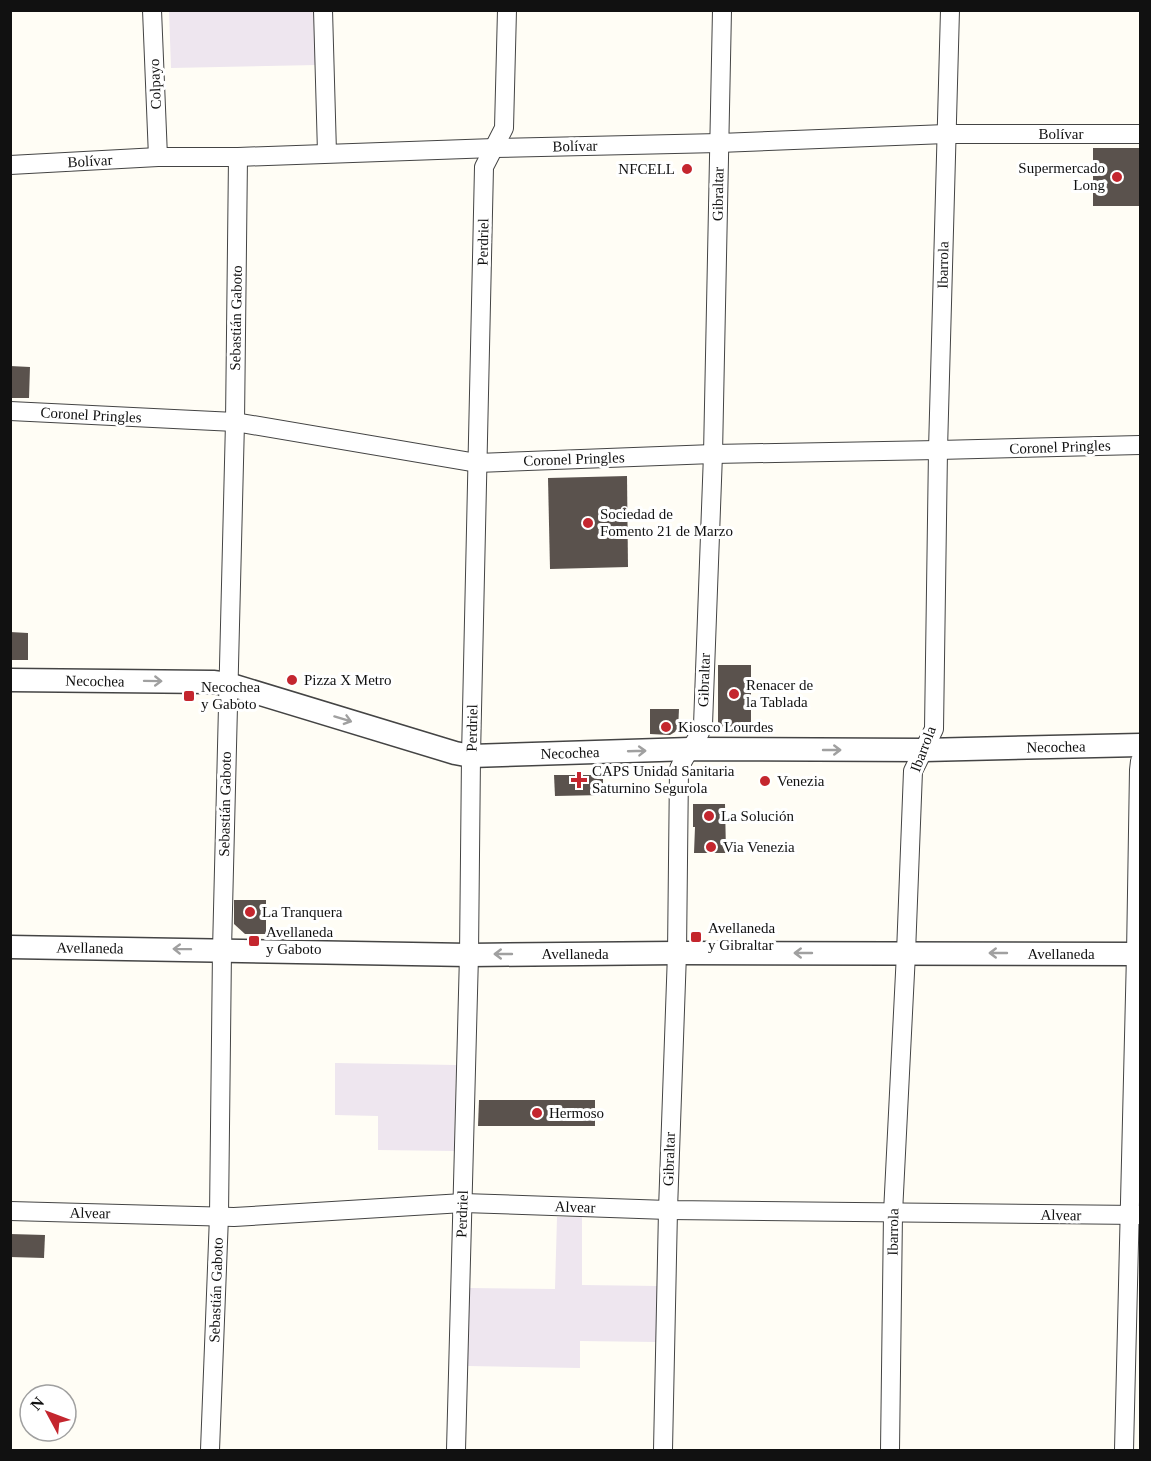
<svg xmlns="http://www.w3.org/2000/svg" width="1151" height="1461" font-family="Georgia,serif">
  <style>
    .industrial { fill: #eee6ef }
    .building { fill: #5a524d }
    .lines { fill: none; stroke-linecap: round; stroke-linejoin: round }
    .minor-casing { stroke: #444; stroke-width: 20 }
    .tertiary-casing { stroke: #444; stroke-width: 25 }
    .minor { stroke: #fff; stroke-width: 18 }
    .tertiary { stroke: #fff; stroke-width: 22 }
    .oneway { stroke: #a0a0a0 }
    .poi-dot { fill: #c4262e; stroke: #fff; stroke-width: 2 }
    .labels { text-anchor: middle; stroke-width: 6; stroke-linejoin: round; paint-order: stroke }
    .street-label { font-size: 15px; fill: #111; stroke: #fff }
    .poi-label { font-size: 15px; fill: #111; stroke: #fff; text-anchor: start }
  </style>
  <rect width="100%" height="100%" fill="#fffdf5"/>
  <g class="industrial">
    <path d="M169 11H315L317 65 171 68Z"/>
    <path d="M335 1063 456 1065 454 1151 378 1150V1116L335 1115Z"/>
    <path d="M557 1217H582V1285L658 1286 656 1342 580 1341V1368L468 1366 469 1288 555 1289Z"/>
  </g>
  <g class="building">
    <rect x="1093" y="148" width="47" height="58"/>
    <path d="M10 366 30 367 29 398H10Z"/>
    <path d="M627 476 628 567 550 569 548 478Z"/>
    <path d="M10 632 28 633V660H10Z"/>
    <path d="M718 665H751V732H727L718 723Z"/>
    <path d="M650 709H679L678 730 670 735 650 734Z"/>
    <path d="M554 775H603V795L555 796Z"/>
    <path d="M693 804H725L726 853H694L695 827H693Z"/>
    <path d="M234 900H266V934H245L234 924Z"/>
    <path d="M479 1100H595V1126H478Z"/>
    <path d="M10 1234 45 1235 44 1258 10 1257Z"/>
  </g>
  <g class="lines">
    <defs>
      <g id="minor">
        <path d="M152 10 158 157"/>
        <path d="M323 10 327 153"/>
        <path d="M10 165 158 157H238L494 148 719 143 946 134H1140"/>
        <path d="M10 411 235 422 477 463 713 454 938 450 1140 445"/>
        <path d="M10 1211 234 1217 463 1203 668 1210 1140 1215"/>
        <path d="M210 1450 219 1216 222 950 235 422 238 157"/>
        <path d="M456 1450 469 955 471 756 484 167 504 128 507 10"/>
        <path d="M663 1450 668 1210 677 953 679 769C685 753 698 742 703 725L713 454 722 10"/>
        <path d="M890 1450 893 1213 906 953 913 771 934 729 938 450 950 10"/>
        <path d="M1124 1450 1136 954 1139 770 1140 761"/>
      </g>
      <g id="tertiary">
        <path d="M10 680 213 682 228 684 455 753 471 756 690 749 924 750 1140 745"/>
        <path d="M10 947 469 955 677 953 1140 954"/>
      </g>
    </defs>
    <use href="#minor" class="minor-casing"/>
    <use href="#tertiary" class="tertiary-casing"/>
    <use href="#minor" class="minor"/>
    <use href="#tertiary" class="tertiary"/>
  </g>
  <defs><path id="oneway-shaft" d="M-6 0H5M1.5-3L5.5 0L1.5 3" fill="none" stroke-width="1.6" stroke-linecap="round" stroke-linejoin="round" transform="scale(1.5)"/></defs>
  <g class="oneway">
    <use href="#oneway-shaft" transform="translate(153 681) rotate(1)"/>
    <use href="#oneway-shaft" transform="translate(343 719) rotate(17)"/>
    <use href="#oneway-shaft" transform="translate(832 750)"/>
    <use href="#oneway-shaft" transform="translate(637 751) rotate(-2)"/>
    <use href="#oneway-shaft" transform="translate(182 949) rotate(-179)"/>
    <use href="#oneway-shaft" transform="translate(803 953) rotate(180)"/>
    <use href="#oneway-shaft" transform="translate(998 953) rotate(-180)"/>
    <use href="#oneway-shaft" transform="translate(503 954) rotate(180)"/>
  </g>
  <g class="poi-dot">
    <circle cx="687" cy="169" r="6"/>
    <circle cx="1117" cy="177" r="6"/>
    <circle cx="588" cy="523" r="6"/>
    <circle cx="292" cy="680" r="6"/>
    <circle cx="734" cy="694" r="6"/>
    <rect x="183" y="690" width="12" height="12" rx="3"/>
    <circle cx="666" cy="727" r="6"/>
    <path d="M576 771h6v6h6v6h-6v6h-6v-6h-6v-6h6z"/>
    <circle cx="765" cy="781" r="6"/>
    <circle cx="709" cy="816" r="6"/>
    <circle cx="711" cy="847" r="6"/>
    <circle cx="250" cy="912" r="6"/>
    <rect x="690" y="931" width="12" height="12" rx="3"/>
    <rect x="248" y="935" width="12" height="12" rx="3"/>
    <circle cx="537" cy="1113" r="6"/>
  </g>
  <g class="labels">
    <g class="street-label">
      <text transform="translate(155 84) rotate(-92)" y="5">Colpayo</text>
      <text x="1061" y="139">Bolívar</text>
      <text transform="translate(575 146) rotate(-1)" y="5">Bolívar</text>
      <text transform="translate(90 161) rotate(-3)" y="5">Bolívar</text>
      <text transform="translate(718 194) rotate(-89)" y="5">Gibraltar</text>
      <text transform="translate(483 242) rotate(-89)" y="5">Perdriel</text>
      <text transform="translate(943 265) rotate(-89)" y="5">Ibarrola</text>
      <text transform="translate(236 318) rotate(-89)" y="5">Sebastián Gaboto</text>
      <text transform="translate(91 415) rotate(3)" y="5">Coronel Pringles</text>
      <text transform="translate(1060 447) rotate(-2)" y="5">Coronel Pringles</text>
      <text transform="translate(574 459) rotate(-2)" y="5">Coronel Pringles</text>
      <text transform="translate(704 680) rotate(-88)" y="5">Gibraltar</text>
      <text transform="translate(95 681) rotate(1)" y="5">Necochea</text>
      <text transform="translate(472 728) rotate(-89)" y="5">Perdriel</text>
      <text transform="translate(1056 747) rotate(-1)" y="5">Necochea</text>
      <text transform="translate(923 749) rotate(-69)" y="5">Ibarrola</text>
      <text transform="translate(570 753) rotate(-2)" y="5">Necochea</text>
      <text transform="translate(225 804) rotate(-89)" y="5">Sebastián Gaboto</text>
      <text transform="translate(90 948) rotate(1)" y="5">Avellaneda</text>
      <text x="575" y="959">Avellaneda</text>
      <text x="1061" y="959">Avellaneda</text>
      <text transform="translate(669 1159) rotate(-88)" y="5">Gibraltar</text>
      <text transform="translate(575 1207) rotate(2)" y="5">Alvear</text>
      <text transform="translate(90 1213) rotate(1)" y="5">Alvear</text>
      <text transform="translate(462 1214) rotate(-88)" y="5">Perdriel</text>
      <text transform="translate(1061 1215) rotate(1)" y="5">Alvear</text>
      <text transform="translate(893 1232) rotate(-89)" y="5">Ibarrola</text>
      <text transform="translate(216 1290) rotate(-88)" y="5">Sebastián Gaboto</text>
    </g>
    <g class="poi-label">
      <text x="1105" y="173" text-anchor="end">Supermercado<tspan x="1105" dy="17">Long</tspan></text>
      <text x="675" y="174" text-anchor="end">NFCELL</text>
      <text x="600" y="519">Sociedad de<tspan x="600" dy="17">Fomento 21 de Marzo</tspan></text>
      <text x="304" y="685">Pizza X Metro</text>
      <text x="746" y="690">Renacer de<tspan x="746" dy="17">la Tablada</tspan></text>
      <text x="201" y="692">Necochea<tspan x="201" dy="17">y Gaboto</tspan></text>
      <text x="678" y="732">Kiosco Lourdes</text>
      <text x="592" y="776">CAPS Unidad Sanitaria<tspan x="592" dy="17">Saturnino Segurola</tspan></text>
      <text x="777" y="786">Venezia</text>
      <text x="721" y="821">La Solución</text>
      <text x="723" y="852">Via Venezia</text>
      <text x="262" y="917">La Tranquera</text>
      <text x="708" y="933">Avellaneda<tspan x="708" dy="17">y Gibraltar</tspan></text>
      <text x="266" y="937">Avellaneda<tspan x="266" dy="17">y Gaboto</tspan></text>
      <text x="549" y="1118">Hermoso</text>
    </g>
  </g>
  <rect width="1151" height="1461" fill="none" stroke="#111111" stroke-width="24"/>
  <g transform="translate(48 1413) rotate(311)"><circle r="28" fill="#ffffff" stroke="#a0a0a0" stroke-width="1.5"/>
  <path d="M0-4.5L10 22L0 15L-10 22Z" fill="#c4262e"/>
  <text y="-9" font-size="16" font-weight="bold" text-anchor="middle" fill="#111111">N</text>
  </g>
</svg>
